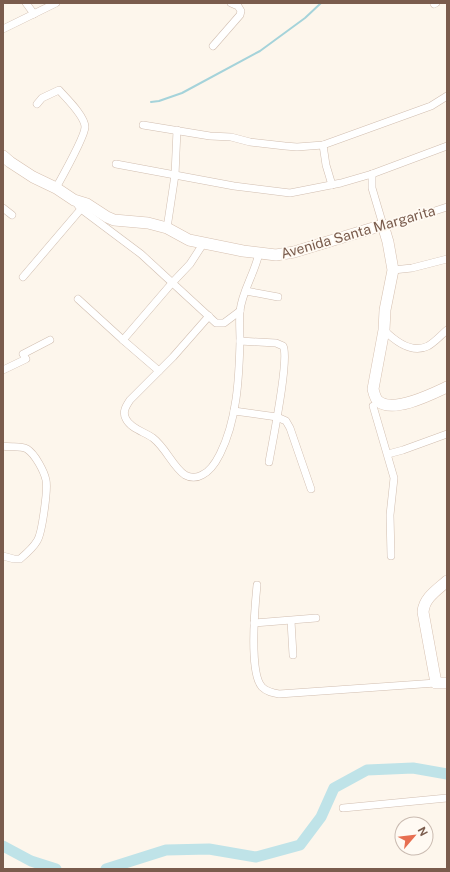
<svg xmlns="http://www.w3.org/2000/svg" width="450" height="872" font-family="'Public Sans',sans-serif">
  <style>
    .lines { fill: none; stroke-linecap: round; stroke-linejoin: round }
    .stream { stroke: #a5d3da; stroke-width: 2 }
    .river { stroke: #bfe3e8; stroke-width: 11 }
    .street-casing { stroke: #d1beb0; stroke-width: 8 }
    .secondary-casing { stroke: #d6c0b0; stroke-width: 12 }
    .street { stroke: #fff; stroke-width: 7 }
    .secondary { stroke: #fff; stroke-width: 11 }
    .labels { text-anchor: middle; stroke-width: 3.5; stroke-linejoin: round; paint-order: stroke }
    .street-label { font-size: 14px; fill: #7a5c4d; stroke: #fffaf3 }
  </style>
  <rect width="100%" height="100%" fill="#fdf6ec"/>
  <g class="lines">
    <path class="stream" d="M151 102 159 101 182 93 260 51 305 18 321 3"/>
    <g class="river">
      <path d="M3 846 31 861 56 869"/>
      <path d="M106 869 166 850 209 849 256 857 300 845 321 817 334 788 367 770 413 768 447 774"/>
    </g>
    <defs>
      <g id="street">
        <path d="M26 3 34 14"/>
        <path d="M434 4 436 3"/>
        <path d="M3 29 56 3"/>
        <path d="M213 46 240 15 241 11 238 6 231 3"/>
        <path d="M37 104 42 98 59 90C66 98 85 116 85 127 85 136 61 179 56 188"/>
        <path d="M143 125 210 136 231 137 250 142 285 146 297 147 323 145 431 106 447 96"/>
        <path d="M323 145 326 165 332 185"/>
        <path d="M116 164 234 186 290 193 341 183 372 174 447 146"/>
        <path d="M372 174V188L383 225 407 220 447 207"/>
        <path d="M74 200 81 209 141 254 216 323H224L240 311"/>
        <path d="M3 208 12 215"/>
        <path d="M167 228 175 175 177 130"/>
        <path d="M393 270 412 268 447 259"/>
        <path d="M23 277 81 209"/>
        <path d="M246 291 278 297"/>
        <path d="M78 299 123 340 159 371"/>
        <path d="M209 316 173 357 130 400C126 406 122 412 126 419 131 429 145 432 153 438 166 448 173 467 185 475 190 478 197 478 202 475 211 471 216 462 220 454 237 420 239 379 240 341 240 331 239 321 240 311 242 291 255 273 259 253"/>
        <path d="M384 330C395 341 412 354 428 346 435 342 441 335 447 330"/>
        <path d="M123 340 172 283 190 264 203 244"/>
        <path d="M240 341 276 343 283 346C290 357 272 444 269 462"/>
        <path d="M3 370 26 359 23 354 50 340"/>
        <path d="M373 406 394 478 390 515 391 556"/>
        <path d="M234 411 277 417 286 421 290 428 311 489"/>
        <path d="M3 446C11 448 20 445 27 449 35 454 44 471 46 480 48 489 42 534 37 541 33 548 27 553 20 559H14L3 556"/>
        <path d="M388 454 403 450 447 434"/>
        <path d="M257 585C255 605 249 673 262 687 267 692 273 693 279 694L436 683"/>
        <path d="M291 621 293 655"/>
        <path d="M254 623 316 618"/>
        <path d="M343 808 447 798"/>
      </g>
      <g id="secondary">
        <path d="M3 156 10 162 33 177 56 188 74 200 87 204 107 217 114 220 148 223 167 228 189 240 243 251 276 255 294 252 383 225 388 242 393 270 385 310 384 330 373 389C374 393 375 398 378 401 393 414 432 394 447 387"/>
        <path d="M447 581C437 590 424 598 423 612L436 683H447"/>
      </g>
    </defs>
    <use href="#street" class="street-casing"/>
    <use href="#secondary" class="secondary-casing"/>
    <use href="#street" class="street"/>
    <use href="#secondary" class="secondary"/>
  </g>
  <g class="labels">
    <g class="street-label">
      <text transform="translate(358 232) rotate(-16)" y="5">Avenida Santa Margarita</text>
    </g>
  </g>
  <rect width="450" height="872" fill="none" stroke="#7a5c4d" stroke-width="8"/>
  <g transform="translate(414 836) rotate(62)"><circle r="19" fill="#fffaf3" stroke="#cabbb1"/>
  <path d="M0-3L7 15L0 10L-7 15Z" fill="#e76f51"/>
  <text y="-6" font-size="11" font-weight="bold" text-anchor="middle" fill="#7a5c4d">N</text>
  </g>
</svg>
